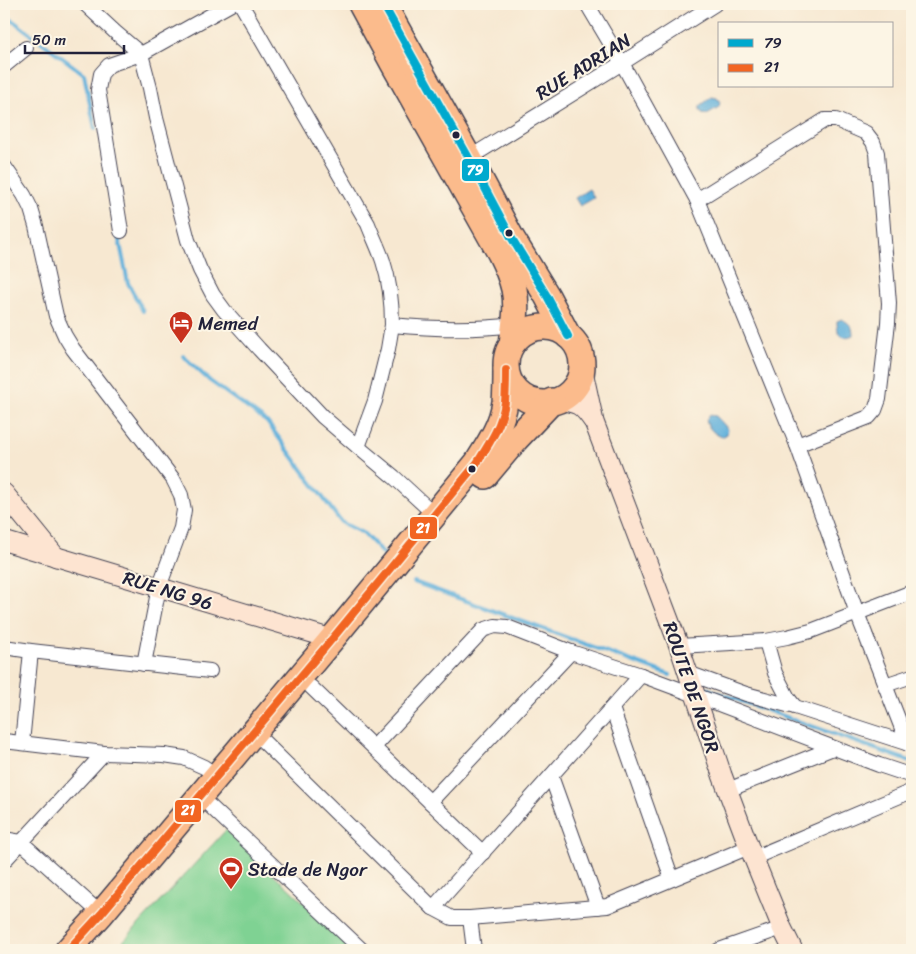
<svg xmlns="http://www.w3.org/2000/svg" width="916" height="954" font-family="Sriracha,sans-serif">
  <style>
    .green { fill: #7fd293; stroke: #507a67 }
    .water { fill: #60b0db; stroke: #41698b }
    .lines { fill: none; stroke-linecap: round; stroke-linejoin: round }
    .stream { stroke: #60b0db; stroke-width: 4 }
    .street-casing { stroke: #424052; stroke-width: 16 }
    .secondary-casing { stroke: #424052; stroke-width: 21 }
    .highway-casing { stroke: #424052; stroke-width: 28 }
    .street { stroke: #fff; stroke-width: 14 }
    .secondary { stroke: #fde4d1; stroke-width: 19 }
    .highway { stroke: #fbbb8c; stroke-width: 25 }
    .bus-1-casing { stroke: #fcf5e5; stroke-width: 11 }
    .bus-2-casing { stroke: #fcf5e5; stroke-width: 11 }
    .bus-1 { stroke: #00a9ce; stroke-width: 8 }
    .bus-2 { stroke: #f26522; stroke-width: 8 }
    .bus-dot { fill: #22223b; stroke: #fcf5e5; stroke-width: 2 }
    .labels { text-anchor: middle; stroke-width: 4; stroke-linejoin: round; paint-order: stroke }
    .street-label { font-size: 19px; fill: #22223b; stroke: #fcf5e5 }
    .poi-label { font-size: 19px; fill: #22223b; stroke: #fcf5e5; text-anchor: start }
    .line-badge { stroke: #fcf5e5; stroke-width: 2 }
    .badge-label { font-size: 14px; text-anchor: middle; font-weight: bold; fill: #fff }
  </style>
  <rect width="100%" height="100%" fill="#fcf5e5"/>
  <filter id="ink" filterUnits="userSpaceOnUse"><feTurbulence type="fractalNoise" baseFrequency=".02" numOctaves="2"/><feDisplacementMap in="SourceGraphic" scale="10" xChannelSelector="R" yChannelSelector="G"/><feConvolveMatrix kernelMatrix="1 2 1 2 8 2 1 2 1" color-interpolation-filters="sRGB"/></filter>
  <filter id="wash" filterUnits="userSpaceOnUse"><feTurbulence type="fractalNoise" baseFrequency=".0096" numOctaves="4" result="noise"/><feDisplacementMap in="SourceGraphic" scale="20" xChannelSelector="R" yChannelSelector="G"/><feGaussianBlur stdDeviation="1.12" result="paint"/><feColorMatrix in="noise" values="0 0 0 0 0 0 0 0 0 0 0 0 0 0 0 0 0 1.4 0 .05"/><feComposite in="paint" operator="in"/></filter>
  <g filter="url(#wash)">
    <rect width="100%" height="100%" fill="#f7e8d1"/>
    <path class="green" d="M226 830 355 950H115Z"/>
    <g class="water">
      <path d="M712 97 717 98 720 102 719 107 707 114 702 113 700 110V106Z"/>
      <path d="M589 189 594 198 580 206 575 198Z"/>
      <path d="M842 319C850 324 853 326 853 335 840 341 837 332 837 321Z"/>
      <path d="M709 415 716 416 728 429 727 434 722 437C714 434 708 428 706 420Z"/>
    </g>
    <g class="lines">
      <g class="stream">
        <path d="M4 14 84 74 95 129"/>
        <path d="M118 234 128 283 143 311"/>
        <path d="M183 356 210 381 267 422 341 522 364 534 385 556"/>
        <path d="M414 582 670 675"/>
        <path d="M702 687 912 762"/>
      </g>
    </g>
  </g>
  <g filter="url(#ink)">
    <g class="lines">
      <defs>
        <g id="street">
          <path d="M85 4 115 32 141 54 150 88 156 118 188 240 200 270 213 295 224 310 259 349 323 417 358 447 394 477 434 514"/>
          <path d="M241 4 368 224C373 237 379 249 383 261 390 282 392 303 392 325 433 329 474 330 514 325"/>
          <path d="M587 4 622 63 697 200 797 445 857 613 908 744"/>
          <path d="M4 66 26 48"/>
          <path d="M469 158 622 63 715 4"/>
          <path d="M4 166 24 195 31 209 36 226 56 316 65 336 73 349 173 479 181 495 184 510 181 528 159 587 144 664"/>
          <path d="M697 200 825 120H836L866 133 873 142 877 153 889 303 888 323 879 399 875 410 869 417 797 445"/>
          <path d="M121 231 98 90 101 74 109 65 141 54 231 4"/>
          <path d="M358 447 375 401 388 349 392 325"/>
          <path d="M766 641 775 673 788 698 795 707"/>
          <path d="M679 646 766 641 787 637 811 631 912 592"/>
          <path d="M4 647 31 651 210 671"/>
          <path d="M688 673 746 694 795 707 912 745"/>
          <path d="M885 685 912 676"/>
          <path d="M311 687 483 853"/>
          <path d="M612 708 672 879"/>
          <path d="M4 741 104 753 164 755 184 758 204 767 217 776"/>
          <path d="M264 742 433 908 452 918H470L607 906 749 847"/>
          <path d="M22 743 31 651"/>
          <path d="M374 747 483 630 495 626 507 627 571 652 641 675 695 695 879 765 912 776"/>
          <path d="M551 776 598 907"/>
          <path d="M728 790 833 748"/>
          <path d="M430 802 571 652"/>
          <path d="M210 806 362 950"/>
          <path d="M4 839 21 842 101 914"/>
          <path d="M753 858 912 791"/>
          <path d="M4 861 104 753"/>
          <path d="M433 908 641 675"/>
          <path d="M470 918 474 950"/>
          <path d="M719 950 782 928"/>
        </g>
        <g id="secondary">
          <path d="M581 362 594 422 679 646 722 775 749 847 782 928 793 950"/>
          <path d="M558 400C578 403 581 404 593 421"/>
          <path d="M4 493 56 557"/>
          <path d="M4 541 332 639"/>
        </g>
        <g id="highway">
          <path d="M361 4 393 63 500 253C506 265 511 276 514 289 518 307 514 327 512 344"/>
          <path d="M383 4 469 158 511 237 547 296 568 336"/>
          <circle cx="544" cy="365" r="38"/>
          <path d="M485 476 516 439 552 401"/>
          <path d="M68 950 101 914 332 639 477 463C489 444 502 425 505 402 506 391 506 380 506 370"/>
        </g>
      </defs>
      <use href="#street" class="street-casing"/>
      <use href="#secondary" class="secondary-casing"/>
      <use href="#highway" class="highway-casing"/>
      <use href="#street" class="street"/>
      <use href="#secondary" class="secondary"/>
      <use href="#highway" class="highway"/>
      <defs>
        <path id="bus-1" d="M383 4 469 158 511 237 547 296 568 336"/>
        <path id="bus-2" d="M68 950 101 914 332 639 477 463C489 444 502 425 505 402 506 391 506 380 506 370"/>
      </defs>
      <use href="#bus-1" class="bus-1-casing"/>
      <use href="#bus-2" class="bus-2-casing"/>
      <use href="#bus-1" class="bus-1"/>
      <use href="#bus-2" class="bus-2"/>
    </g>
  </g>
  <defs>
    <symbol id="hotel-pin" viewBox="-11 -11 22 30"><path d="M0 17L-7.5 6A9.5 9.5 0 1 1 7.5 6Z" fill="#c8321e" stroke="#fcf5e5"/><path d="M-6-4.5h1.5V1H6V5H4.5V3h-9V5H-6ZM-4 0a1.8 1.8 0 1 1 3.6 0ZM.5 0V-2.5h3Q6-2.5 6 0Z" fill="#fff"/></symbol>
    <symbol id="stadium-pin" viewBox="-11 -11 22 30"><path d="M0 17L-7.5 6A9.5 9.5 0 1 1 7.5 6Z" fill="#c8321e" stroke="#fcf5e5"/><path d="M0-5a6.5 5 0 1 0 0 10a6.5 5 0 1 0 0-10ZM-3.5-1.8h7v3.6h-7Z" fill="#fff"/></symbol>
  </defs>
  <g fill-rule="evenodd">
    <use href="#hotel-pin" x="167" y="309" width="28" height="38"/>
    <use href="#stadium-pin" x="217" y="855" width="28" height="38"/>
  </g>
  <g class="bus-dot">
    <circle cx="456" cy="135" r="4.5"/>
    <circle cx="509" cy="233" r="4.5"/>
    <circle cx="472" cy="469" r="4.5"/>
  </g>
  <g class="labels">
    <g class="street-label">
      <text transform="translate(583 66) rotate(-32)" y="7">RUE ADRIAN</text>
      <text transform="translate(168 590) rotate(17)" y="7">RUE NG 96</text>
      <text transform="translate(692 687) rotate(71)" y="7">ROUTE DE NGOR</text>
    </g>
    <g class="poi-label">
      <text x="198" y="330">Memed</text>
      <text x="248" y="876">Stade de Ngor</text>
    </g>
  </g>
  <g class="line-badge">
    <rect x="461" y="158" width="29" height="24" rx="5" fill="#00a9ce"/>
    <rect x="409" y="516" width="29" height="24" rx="5" fill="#f26522"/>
    <rect x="174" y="799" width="28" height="24" rx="5" fill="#f26522"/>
  </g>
  <g class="badge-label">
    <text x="475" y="175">79</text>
    <text x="423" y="533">21</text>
    <text x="188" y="815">21</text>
  </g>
  <rect width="916" height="954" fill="none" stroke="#fcf5e5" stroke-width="20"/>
  <rect x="718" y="22" width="175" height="65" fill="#fcf5e5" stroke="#a5a1a1"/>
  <rect x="728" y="39" width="25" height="8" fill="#00a9ce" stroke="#a5a1a1"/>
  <text x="764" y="48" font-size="15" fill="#22223b">79</text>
  <rect x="728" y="64" width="25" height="8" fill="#f26522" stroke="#a5a1a1"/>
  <text x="764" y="72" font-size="15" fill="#22223b">21</text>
  <path d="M25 45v8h99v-8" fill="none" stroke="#22223b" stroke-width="2.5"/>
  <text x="32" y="45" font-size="15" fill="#22223b" stroke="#fcf5e5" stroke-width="4" paint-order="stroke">50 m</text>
</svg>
